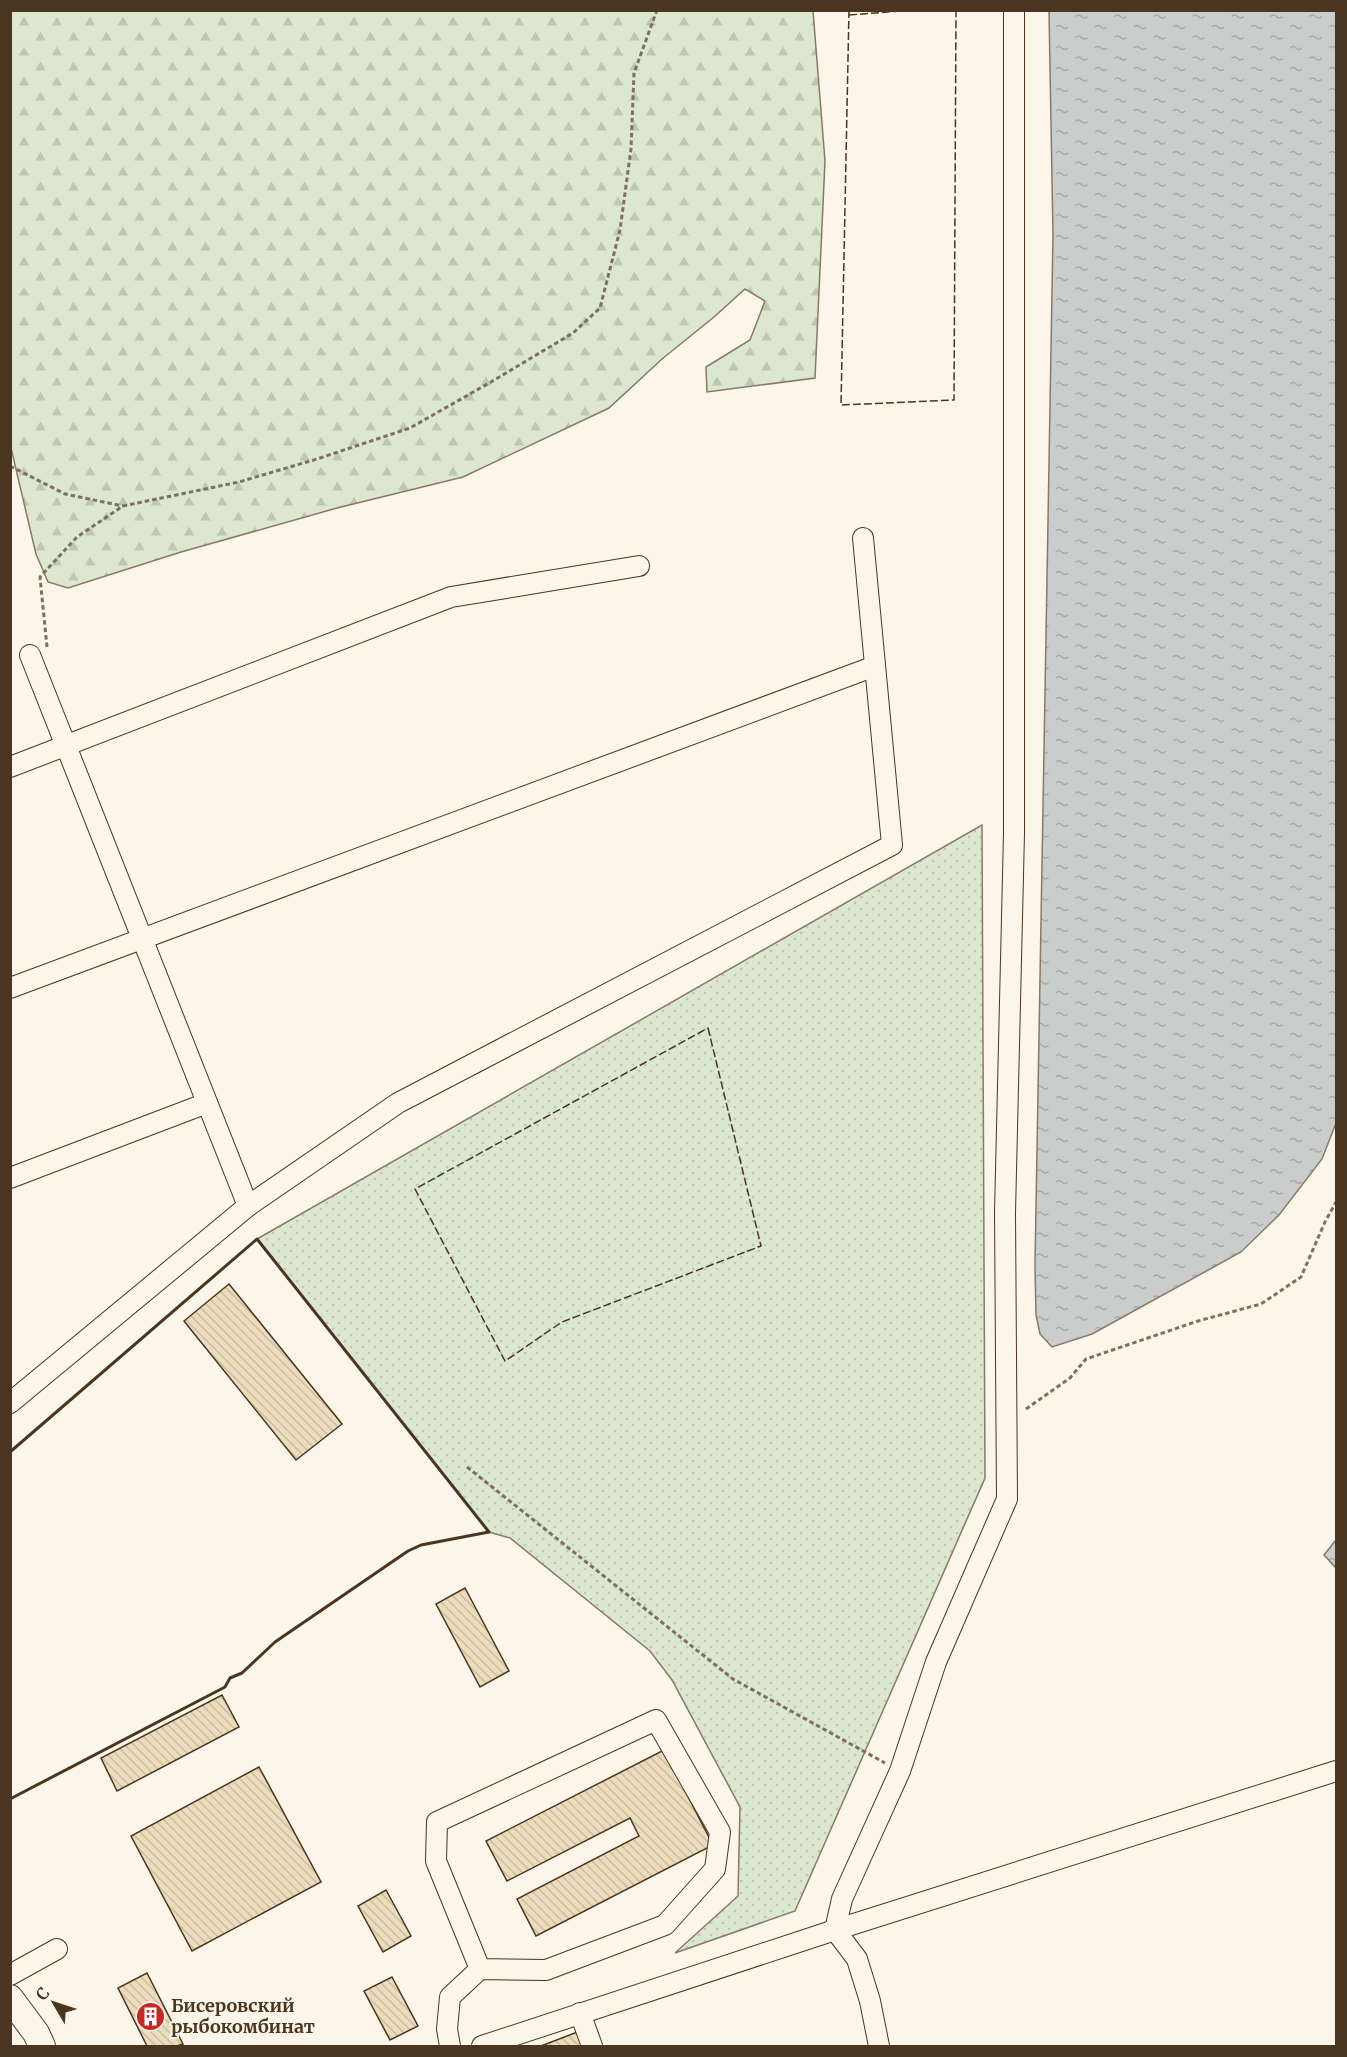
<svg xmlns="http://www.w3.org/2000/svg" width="1347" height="2057" font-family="Merriweather,serif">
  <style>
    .green { fill: url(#green-dots); stroke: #887966; stroke-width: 1.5 }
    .forest { fill: url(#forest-firs); stroke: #887966; stroke-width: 1.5 }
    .water { fill: url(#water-ripples); stroke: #887966; stroke-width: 1.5 }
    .building { fill: url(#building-back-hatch); stroke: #4a3520; stroke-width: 1.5 }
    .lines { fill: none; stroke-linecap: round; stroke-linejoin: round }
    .minor-casing { stroke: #4a3520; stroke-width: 22 }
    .major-casing { stroke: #4a3520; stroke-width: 28 }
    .path { stroke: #7f6f5c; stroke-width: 3; stroke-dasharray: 4.5 3; stroke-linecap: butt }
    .minor { stroke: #fbf6e9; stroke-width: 20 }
    .major { stroke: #fbf6e9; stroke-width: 26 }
    .fence { stroke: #4a3520; stroke-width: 1.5; stroke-dasharray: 8 3; stroke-linecap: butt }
    .wall { stroke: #4a3520; stroke-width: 3 }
    .labels { text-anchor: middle; stroke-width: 4.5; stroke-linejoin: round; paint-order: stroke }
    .poi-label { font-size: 18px; font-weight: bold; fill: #4a3520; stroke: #fbf6e9; text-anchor: start }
  </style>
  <defs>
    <pattern id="green-dots" width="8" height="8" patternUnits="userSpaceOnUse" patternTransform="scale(1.5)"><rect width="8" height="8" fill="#dce7d0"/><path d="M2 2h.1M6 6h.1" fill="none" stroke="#bec7b2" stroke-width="1.8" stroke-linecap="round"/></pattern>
    <pattern id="forest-firs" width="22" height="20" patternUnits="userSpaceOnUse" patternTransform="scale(1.5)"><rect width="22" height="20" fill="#dce7d0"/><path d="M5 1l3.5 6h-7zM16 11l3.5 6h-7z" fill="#bec7b2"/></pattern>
    <pattern id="water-ripples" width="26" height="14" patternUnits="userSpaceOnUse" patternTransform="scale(1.5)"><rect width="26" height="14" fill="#c9cecd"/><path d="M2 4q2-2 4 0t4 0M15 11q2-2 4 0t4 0" fill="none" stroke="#a5a8a6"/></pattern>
    <pattern id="building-back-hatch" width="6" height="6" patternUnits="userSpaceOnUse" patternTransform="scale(1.5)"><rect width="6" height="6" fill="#ecdcbc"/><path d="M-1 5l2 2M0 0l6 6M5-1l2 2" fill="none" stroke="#ccbda1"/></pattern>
  </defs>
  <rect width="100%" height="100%" fill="#fbf6e9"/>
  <path class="green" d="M982 825 985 1478 795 1911 675 1953 738 1896 740 1807 672 1680 650 1651 510 1538 489 1532 257 1239Z"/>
  <path class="forest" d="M10 11H813L825 161 815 378 707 392 706 367 750 340 765 301 745 289 714 317 662 359 609 408 463 477 337 508 181 552 68 588 48 582 36 554 11 448Z"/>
  <g class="water">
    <path d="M1049 11H1336V1123L1322 1159 1279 1215 1241 1252 1092 1334 1052 1347 1040 1334 1036 1315 1035 1265 1053 235Z"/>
    <path d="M1336 1540V1568L1324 1555Z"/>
  </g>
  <g class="building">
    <path d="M229 1284 342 1424 296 1460 184 1321Z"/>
    <path d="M465 1588 509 1671 480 1687 436 1604Z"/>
    <path d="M222 1695 239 1727 117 1791 101 1758Z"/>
    <path d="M664 1750 713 1845 536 1936 517 1899 639 1836 630 1818 507 1881 486 1841Z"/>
    <path d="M259 1767 321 1882 192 1951 131 1836Z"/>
    <path d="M386 1890 411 1936 383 1952 358 1906Z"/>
    <path d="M147 1973 183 2044 177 2046H147L118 1988Z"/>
    <path d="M392 1977 418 2026 390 2040 364 1991Z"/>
    <path d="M580 2031 586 2046H541Z"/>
  </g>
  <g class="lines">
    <defs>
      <g id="minor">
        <path d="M30 655 248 1206"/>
        <path d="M10 767 451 597 639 566"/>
        <path d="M10 988 875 666"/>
        <path d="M10 1178 207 1103"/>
        <path d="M10 1403 248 1206 398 1103 892 845 863 538"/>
        <path d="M835 1930 842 1899 900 1771 936 1662 1007 1499 1005 1213 1014 833V10"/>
        <path d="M835 1930 857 1959 870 2001 879 2046"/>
        <path d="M10 1975 57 1949"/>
        <path d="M580 2013 592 2046"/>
        <path d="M450 2046 447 2029 450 1997 480 1969 546 1970 665 1925 715 1869 720 1832 656 1720 437 1822 436 1861 480 1969"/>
        <path d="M482 2046 835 1930 1336 1771"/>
      </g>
      <path id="major" d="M10 1998 36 2033 42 2046"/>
    </defs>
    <use href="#minor" class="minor-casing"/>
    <use href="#major" class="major-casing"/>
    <g class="path">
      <path d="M10 466 65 494 123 506"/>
      <path d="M47 647 40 577 77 537 123 506 239 482 317 459 410 428 491 382 573 333 600 308 620 230 631 149 634 73 657 10"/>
      <path d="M1026 1409 1070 1378 1086 1359 1198 1321 1261 1304 1301 1277 1325 1222 1336 1202"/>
      <path d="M467 1467 733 1679 885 1763"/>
    </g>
    <use href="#minor" class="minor"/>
    <use href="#major" class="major"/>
    <g class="fence">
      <path d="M849 10 841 405 954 400 956 10"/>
      <path d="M849 15 913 10"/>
      <path d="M708 1028 761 1246 562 1322 505 1361 415 1189Z"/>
    </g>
    <path class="wall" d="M10 1452 257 1239 489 1532 421 1545 408 1551 275 1642 242 1673 230 1678 225 1687 10 1799"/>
  </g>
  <defs>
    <symbol id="building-disc" viewBox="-11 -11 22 22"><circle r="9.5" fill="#c62828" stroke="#fbf6e9"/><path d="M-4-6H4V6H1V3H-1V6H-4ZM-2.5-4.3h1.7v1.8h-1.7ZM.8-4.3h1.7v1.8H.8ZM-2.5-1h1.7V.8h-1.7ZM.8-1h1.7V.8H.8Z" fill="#fff"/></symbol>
  </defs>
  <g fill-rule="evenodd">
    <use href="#building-disc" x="134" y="2000" width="33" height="33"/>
  </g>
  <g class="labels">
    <g class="poi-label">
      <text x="171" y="2012">Бисеровский<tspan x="171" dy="21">рыбокомбинат</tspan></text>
    </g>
  </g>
  <rect width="1347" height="2057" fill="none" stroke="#4a3520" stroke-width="24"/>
  <g transform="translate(54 2003) rotate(309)" stroke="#fbf6e9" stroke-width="4.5" paint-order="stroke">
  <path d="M0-4.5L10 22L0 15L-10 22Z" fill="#4a3520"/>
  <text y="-9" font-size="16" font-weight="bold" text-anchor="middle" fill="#4a3520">С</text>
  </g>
</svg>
